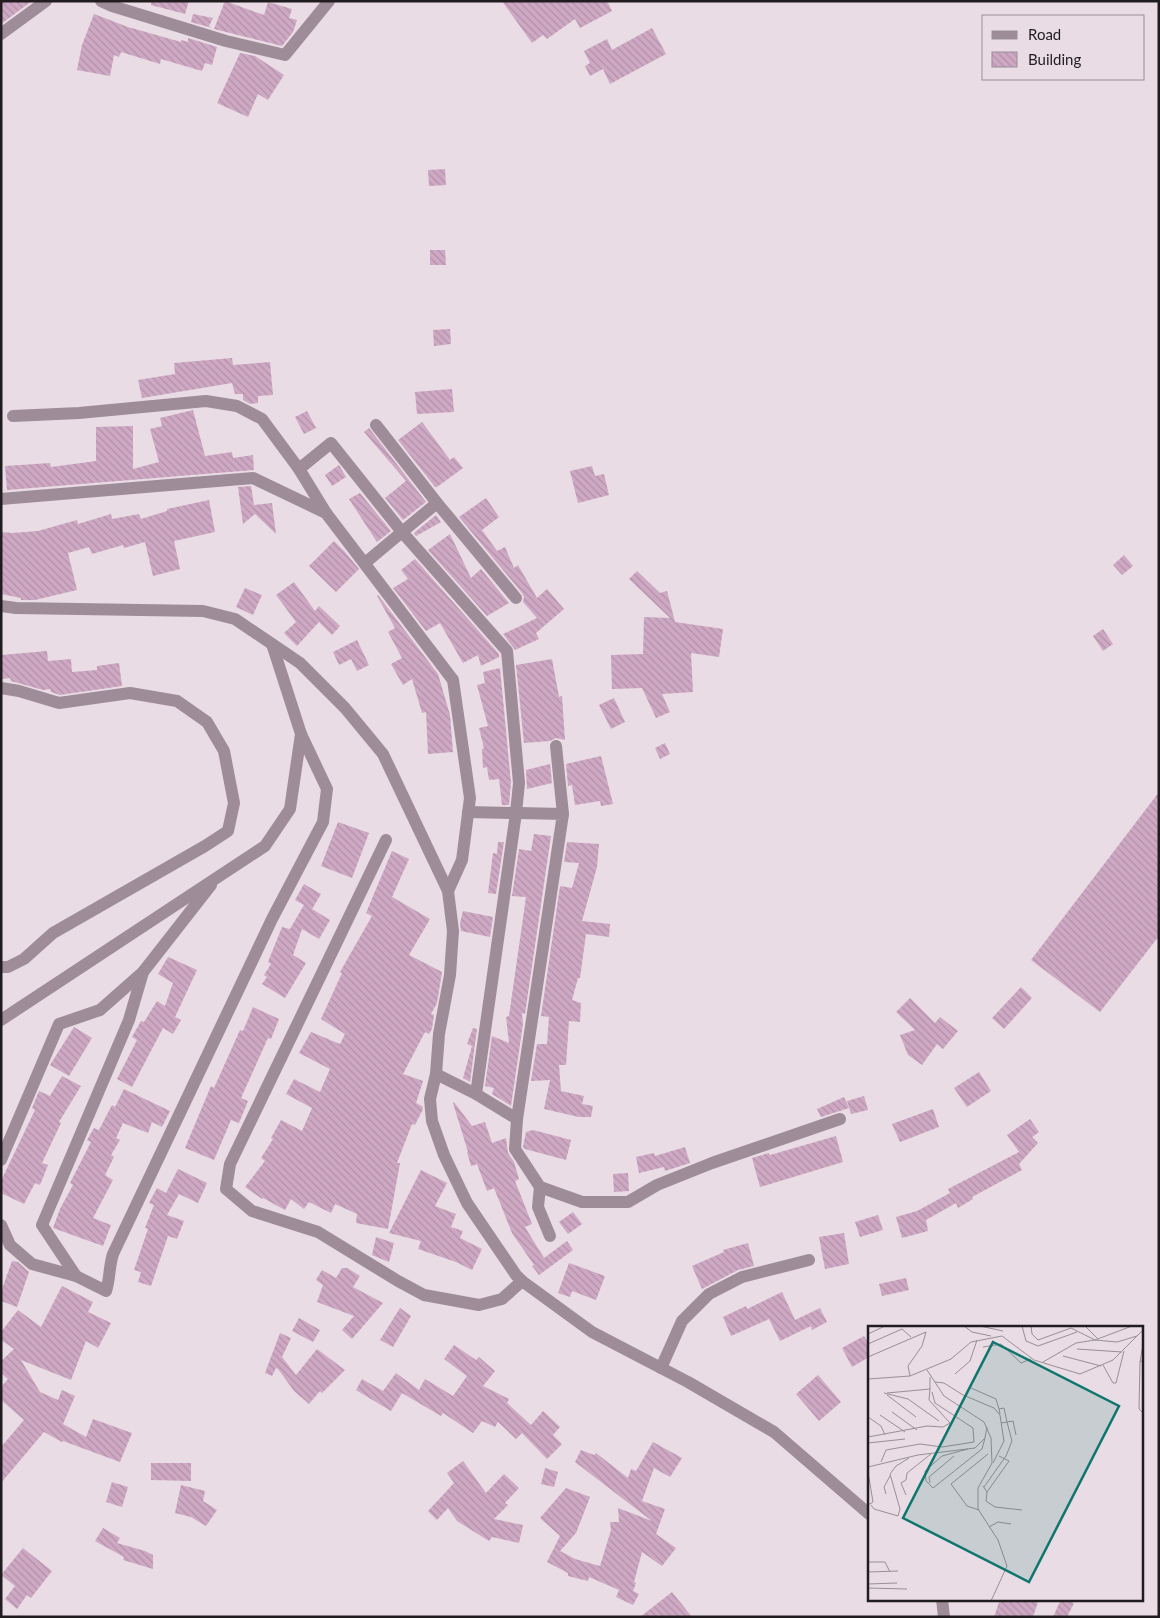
<svg xmlns="http://www.w3.org/2000/svg" width="1160" height="1618" font-family="Lato,sans-serif">
  <style>
    .building { fill: url(#building-back-hatch) }
    .lines { fill: none; stroke-linecap: round; stroke-linejoin: round }
    .minor { stroke: #9e8d99; stroke-width: 12 }
    .tertiary { stroke: #9e8d99; stroke-width: 12 }
    .inset-road { fill: none; stroke: #998f95; stroke-width: 1 }
    .view { fill: #0f766e; fill-opacity: 0.15; stroke: #0f766e; stroke-width: 2.5 }
    .inset-edge { fill: none; stroke: #201c1f; stroke-width: 2.5 }
  </style>
  <defs>
    <pattern id="building-back-hatch" width="6" height="6" patternUnits="userSpaceOnUse" patternTransform="scale(1.25)"><rect width="6" height="6" fill="#cfa9c4"/><path d="M-1 5l2 2M0 0l6 6M5-1l2 2" fill="none" stroke="#b191a8"/></pattern>
  </defs>
  <rect width="100%" height="100%" fill="#e9dce4"/>
  <g class="building">
    <path d="M1 1H32L1 24Z"/>
    <path d="M151 1H189L185 14 151 5Z"/>
    <path d="M225 1 264 15 268 2 292 9 289 18 297 20 293 32 282 46 214 29Z"/>
    <path d="M502 1H607L612 11 580 28 575 19 547 39 543 35 532 43Z"/>
    <path d="M94 14 128 27 181 42V40L188 42V38L217 47 212 65 205 63 202 71 161 59 160 64 121 52 119 57 114 55 110 76 77 70 82 45Z"/>
    <path d="M193 14 213 18 209 26 212 28 191 22Z"/>
    <path d="M652 28 666 54 610 84 603 69 590 76 585 66 590 63 584 51 607 39 612 50Z"/>
    <path d="M240 53 255 56 284 75 268 100 258 94 248 117 217 103Z"/>
    <path d="M445 169 446 185 429 186 428 170Z"/>
    <path d="M430 250H445L446 265H430Z"/>
    <path d="M450 329 451 344 434 346 433 330Z"/>
    <path d="M232 358 233 365 270 362 273 395 258 396V403L250 404 243 400V394H235L232 383 142 398 138 380 175 374 174 363Z"/>
    <path d="M452 389 454 412 417 414 415 392Z"/>
    <path d="M193 410 205 456 232 452 233 458 253 455 254 470 7 490 5 466 50 463 51 467 96 461V427L133 426V469L159 462 150 429 162 426 160 418Z"/>
    <path d="M307 411 316 428 304 434 295 417Z"/>
    <path d="M422 422 450 460 454 457 463 468 437 487H435L398 440Z"/>
    <path d="M369 428 426 502 403 520 385 498 406 481 364 432Z"/>
    <path d="M339 465 346 477 332 486 325 475Z"/>
    <path d="M592 466 595 476 604 474 609 495 578 503 570 471Z"/>
    <path d="M251 486 254 505 272 503 276 534 255 514 243 524 238 487Z"/>
    <path d="M360 493 391 531 377 542 349 499Z"/>
    <path d="M486 498 499 517 482 530 497 551 505 547 514 568 518 565 537 598 547 589 564 609 536 633 539 639 515 650 503 634 537 618 523 602 524 597 522 593 459 517Z"/>
    <path d="M209 500 215 532 174 541 180 569 153 576 145 542 124 548 123 545 92 554 89 547 68 553 77 590 35 600H21V598L1 594V532L12 533 38 531 77 520 78 524 111 514 112 519 139 514 141 519 167 511V509Z"/>
    <path d="M436 515 441 522 416 536 414 533Z"/>
    <path d="M450 534 471 578 481 569 509 603 487 616 428 550Z"/>
    <path d="M334 541 346 553 359 569 336 592 309 566Z"/>
    <path d="M1124 555 1133 566 1122 575 1113 565Z"/>
    <path d="M415 559 499 654V657L481 666 478 655 463 663 440 623 426 631 393 588 408 579 401 570Z"/>
    <path d="M637 571 660 593 667 591 675 622 723 629 719 657 691 653 693 692 662 694 670 712 656 718 642 688 612 689 611 655 643 654 644 617 670 618 629 579Z"/>
    <path d="M294 582 315 611 319 606 340 626 332 635 319 622 297 646 284 633 296 622 276 595Z"/>
    <path d="M245 588 262 595 253 615 236 607Z"/>
    <path d="M378 595 438 674 450 715 453 752 428 754 426 712 422 713 412 679 403 685 391 664 402 658 388 632 395 628 377 596Z"/>
    <path d="M1103 629 1113 644 1103 651 1093 636Z"/>
    <path d="M357 640 369 665 357 671 351 659 339 665 333 652Z"/>
    <path d="M47 651 48 661 71 659 72 672 97 670V666L119 663 122 686 60 695 51 692 50 689 43 690 11 681 10 678 1 679V655Z"/>
    <path d="M552 659 559 697 562 696 565 740 556 738 550 741 524 743 516 665Z"/>
    <path d="M500 668 511 783 509 805H502L499 779 489 780 487 767 483 768 482 749 484 748 479 728 488 726 477 685 485 683 483 672Z"/>
    <path d="M614 698 625 722 611 729 599 705Z"/>
    <path d="M665 743 670 754 660 759 655 748Z"/>
    <path d="M601 756 613 804 601 806 600 801 575 805 572 785 568 786 566 764Z"/>
    <path d="M550 764 552 783 527 789 526 770Z"/>
    <path d="M1159 792V936L1100 1012 1031 960Z"/>
    <path d="M338 822 369 833 352 878 321 866Z"/>
    <path d="M534 834 551 836 525 1014 522 1013 523 1024 511 1106 492 1094 494 1088 485 1086 492 1036 509 1043 506 1017 509 1016 526 897 512 896 519 849 531 851Z"/>
    <path d="M498 842H504L496 894 488 893 493 853 497 854Z"/>
    <path d="M567 842 599 844 597 867 582 921 610 924 609 937 586 934 580 978H578L572 1000 581 1003 580 1022 569 1021 566 1065H559L561 1091 584 1096 582 1104 593 1106 591 1117H579L544 1109 550 1080 531 1081 537 1044H547L549 1017 541 1016 560 886 572 888 579 863 564 862Z"/>
    <path d="M392 851 409 859 392 897 430 919 409 955 442 972 437 1003 431 1014 434 1015 432 1029 429 1034 425 1032 403 1074 423 1081 416 1103 422 1106 423 1109 415 1125 412 1124 397 1163H400L388 1229 356 1223 357 1214 335 1204 331 1213 309 1202 304 1209 291 1199 285 1210 263 1198 262 1199 245 1187 265 1161 261 1158 273 1139 271 1138 281 1120 302 1131 312 1108 286 1094 294 1079 320 1092 330 1069 299 1053 311 1032 340 1044 345 1034 321 1019 342 973 340 972 372 916 366 913Z"/>
    <path d="M304 884 321 894 312 909 330 920 319 939 302 929 293 955 306 963 285 998 262 984 267 977 264 975 271 964 268 962 282 927 290 929 304 905 295 900Z"/>
    <path d="M463 911 493 917 490 937 461 931 460 923Z"/>
    <path d="M168 957 197 970 175 1017 181 1020 173 1034 163 1028 132 1087 117 1079 137 1040 132 1037 141 1021 144 1022 157 1001 165 1006 173 983 158 974Z"/>
    <path d="M1021 987 1032 998 1004 1029 992 1018Z"/>
    <path d="M910 998 935 1023 940 1017 958 1031 943 1049 937 1044 922 1065 908 1055 900 1035 915 1030 896 1012Z"/>
    <path d="M253 1007 279 1019 271 1039 268 1038 241 1098 248 1101 239 1123 231 1120 214 1160 185 1148 211 1086 214 1088 240 1030 243 1031Z"/>
    <path d="M74 1027 92 1038 69 1076 50 1065Z"/>
    <path d="M473 1028 477 1029 470 1082 463 1078 472 1046 467 1044Z"/>
    <path d="M979 1072 991 1091 967 1107 954 1088Z"/>
    <path d="M62 1076 81 1086 59 1122 61 1123 42 1163 48 1165 40 1185 35 1183 24 1204 1 1193V1181L35 1110 32 1108 39 1091 50 1096Z"/>
    <path d="M124 1089 170 1111 162 1127 152 1122 148 1133 123 1123 116 1138 120 1140 111 1155 114 1157 105 1175 113 1180 93 1218 111 1225 103 1246 53 1228 60 1209 73 1185 70 1183 91 1142 87 1140 94 1128 99 1130 112 1105 115 1107Z"/>
    <path d="M864 1096 868 1110 851 1114 847 1101Z"/>
    <path d="M844 1097 849 1108 821 1117 817 1109Z"/>
    <path d="M454 1102 472 1126 485 1122 492 1143 506 1138 508 1153 514 1162 519 1179 515 1181 532 1224 525 1227 544 1258 567 1241 573 1250 539 1275 532 1266 534 1265 512 1233 494 1188 487 1191 477 1164 471 1166 467 1152H468L453 1103Z"/>
    <path d="M933 1109 939 1127 900 1142 892 1124Z"/>
    <path d="M1030 1119 1039 1132 1032 1137 1038 1143 1019 1164 1022 1170 972 1197 973 1199 958 1208 956 1203 926 1220 928 1231 902 1238 896 1217 917 1211 950 1193 948 1189 1019 1152 1007 1135Z"/>
    <path d="M533 1130 571 1140 566 1160 525 1149 523 1147 526 1132Z"/>
    <path d="M836 1136 843 1162 760 1187 752 1158 769 1153 770 1155Z"/>
    <path d="M685 1147 690 1163 665 1171 664 1167 639 1173 636 1157 654 1153 655 1156Z"/>
    <path d="M178 1169 207 1183 198 1203 179 1194 167 1215 184 1221 177 1239 168 1236 151 1286 138 1282 141 1272 134 1270 148 1229 145 1228 154 1205 149 1203 157 1188 166 1193Z"/>
    <path d="M421 1170 447 1183 435 1206 456 1214 451 1227 463 1231 460 1238 482 1249 472 1270 456 1262 418 1249 421 1241 389 1233Z"/>
    <path d="M628 1173 629 1191 614 1192 613 1174Z"/>
    <path d="M573 1212 582 1224 568 1234 559 1222Z"/>
    <path d="M878 1215 883 1230 860 1237 855 1222Z"/>
    <path d="M844 1233 849 1264 825 1269 819 1237Z"/>
    <path d="M376 1237 394 1243 389 1262 372 1255Z"/>
    <path d="M748 1243 754 1266 738 1270 702 1289 692 1266 724 1252 723 1250Z"/>
    <path d="M12 1261 18 1262 29 1272 17 1307 1 1301V1292Z"/>
    <path d="M569 1263 605 1276 596 1300 572 1291 570 1297 558 1293Z"/>
    <path d="M342 1268H347L360 1276 353 1287 383 1303 352 1339 342 1330 354 1316 317 1302 323 1285 316 1280 322 1270 336 1278Z"/>
    <path d="M906 1278 909 1290 882 1296 879 1284Z"/>
    <path d="M62 1286 93 1302 88 1312 111 1323 98 1348 86 1341 71 1380 21 1360 40 1392 58 1400 62 1390 75 1396 63 1424 86 1437 93 1419 132 1433 120 1462 63 1441 62 1442 44 1432 1 1483V1447L24 1420 1 1400V1387L8 1379 1 1373V1361L14 1349 1 1340V1332L18 1310 41 1327Z"/>
    <path d="M782 1292 795 1320 820 1308 827 1322 812 1330 811 1326 780 1341 769 1319 731 1336 723 1317 746 1306 747 1309Z"/>
    <path d="M400 1308 411 1316 393 1347 380 1340Z"/>
    <path d="M299 1318 320 1330 313 1342 292 1331Z"/>
    <path d="M280 1333 291 1338 282 1357 296 1375 317 1349 345 1370 322 1393 320 1391 309 1404 294 1391 278 1369 276 1368 272 1376 265 1373Z"/>
    <path d="M864 1336 869 1344V1357L852 1367 842 1348Z"/>
    <path d="M454 1345 476 1360 479 1357 495 1371 483 1386 509 1399 507 1403 531 1425 543 1411 560 1427 553 1435 562 1444 547 1459 522 1433 516 1439 498 1422 495 1427 482 1421 473 1433 443 1413 441 1416 402 1393 391 1411 356 1390 362 1379 383 1391 396 1373 419 1390 425 1379 453 1396 467 1376 444 1359Z"/>
    <path d="M818 1375 841 1402 819 1421 796 1394Z"/>
    <path d="M653 1442 682 1458 670 1477 654 1468 642 1501 665 1509 656 1534 676 1548 662 1566 642 1552 634 1582 636 1583 633 1591 639 1594 633 1605 616 1597 619 1590 589 1577 588 1581 568 1576V1573L547 1562 560 1536 540 1518 566 1488 590 1497 576 1533 560 1551 575 1559 600 1566 611 1530 610 1522H619L618 1508 652 1521 575 1462 581 1450 594 1455 596 1453 628 1478 631 1469 636 1471Z"/>
    <path d="M463 1461 486 1493 504 1474 519 1488 505 1503 508 1505 494 1519 523 1525 519 1543 492 1537 489 1541 457 1521 448 1508 437 1520 428 1511 454 1483 447 1473Z"/>
    <path d="M151 1463H191V1481L151 1480Z"/>
    <path d="M545 1468 558 1472 554 1487 541 1484Z"/>
    <path d="M112 1482 128 1487 122 1507 106 1502Z"/>
    <path d="M181 1485 205 1491 203 1501 217 1510 206 1526 191 1517 175 1513Z"/>
    <path d="M103 1528 120 1538 117 1543 145 1551 153 1555V1569L123 1560 124 1557 95 1541Z"/>
    <path d="M23 1548 52 1571 31 1598 27 1595 17 1609 5 1599 15 1586 1 1575Z"/>
    <path d="M672 1592 692 1617H640Z"/>
    <path d="M1000 1599H1039L1033 1617H994Z"/>
    <path d="M1061 1599 1074 1603 1067 1617H1053Z"/>
  </g>
  <g class="lines">
    <g class="minor">
      <path d="M101 1 112 6 226 41 285 55 329 1"/>
      <path d="M1 34 46 1"/>
      <path d="M13 416 79 413 206 401 237 406 262 419 299 469"/>
      <path d="M376 425 437 503"/>
      <path d="M1 499 253 478 326 513 453 680 470 798 462 860 448 891"/>
      <path d="M326 513 299 469 331 443 402 532 437 503 516 598"/>
      <path d="M365 563 402 532 507 651 519 783 516 813 476 1094"/>
      <path d="M1 688 19 691 59 703 130 693 177 701 207 722 224 751 234 803 228 831 205 846 53 933 24 959 8 967H1"/>
      <path d="M556 746 563 814"/>
      <path d="M386 840 230 1164 226 1189 252 1211 318 1232 398 1281 424 1295 479 1305 502 1299 522 1281"/>
      <path d="M1 1020 265 846 290 809 301 734 272 644"/>
      <path d="M436 1074 476 1094 517 1119 563 814 468 812"/>
      <path d="M517 1119 515 1149 540 1187 582 1202H628L657 1185 712 1163 840 1119"/>
      <path d="M1 1160 59 1024 100 1010 143 972 211 885"/>
      <path d="M540 1187 538 1207 550 1236"/>
      <path d="M1 1225 10 1245 32 1264 76 1276 106 1291C110 1279 109 1266 113 1254L272 919 323 822 327 789 301 734"/>
      <path d="M76 1276 42 1225 129 1020 143 972"/>
      <path d="M661 1368 682 1321 709 1294 742 1277 809 1260"/>
    </g>
    <g class="tertiary">
      <path d="M1 606 16 608 203 611 235 619 300 663 345 708 383 754 448 891 453 931 450 975 439 1034 436 1074 430 1099 432 1121 444 1155 467 1203 516 1275 522 1281 592 1332 688 1382 774 1432 869 1514"/>
      <path d="M942 1599 944 1617"/>
    </g>
  </g>
  <g transform="translate(868 1326)">
    <rect width="275" height="275" fill="#e9dce4"/>
    <path class="inset-road" d="M96 0 104 6 123 10M112 0 135 5M154 0 158 15 170 20 209 6M163 0 164 8 170 14 203 2 227 14 264 0M217 0 230 13M0 8 17 0M0 18 34 3 43 11M275 18 272 36 275 34M115 21 133 18 153 37 163 33M209 23 254 26M195 30 233 40M0 31 58 6 54 20 40 40 42 50M175 36 208 17 227 14 249 16 269 10M272 36 271 83 275 87M235 39 245 57H248L256 25M59 44 76 70 116 96 123 112 124 137 110 162V183L130 214 139 240 123 275M87 48 102 35 109 14M0 53 42 50 83 33 103 16 134 10 166 34 212 48 245 34 275 4M67 56 76 57 95 69 126 82 132 89 136 115 125 137M103 62 128 73 131 83M16 67 40 73 71 95M19 67 62 63V51M19 69 48 91M24 86 49 104M132 88 131 83 136 82 139 96 145 95 148 109M12 89 37 106M0 91 13 100 17 109M0 111 59 100 75 101 82 97 61 74 62 63M0 117 37 113M100 123 74 130 57 145 58 155 65 162 114 123 117 112M13 136 18 124 52 118 74 121 106 116 105 102 67 77 64 66M0 141 50 129 107 122 117 112 119 101M0 146 5 176 0 179M62 157 61 151 86 130M115 160 119 166 141 135 131 130M116 161 138 130 144 115 139 96 133 97M119 166 118 175 127 181 154 184M18 168 16 161 22 150M38 169 33 157 38 154 39 147 63 128M3 179 6 183 30 190 32 183 22 148 28 140 41 132M111 184 99 180 83 158 120 128M121 201 130 196 143 198M0 236H17L22 246M0 246 30 245M0 258 29 257M0 262 39 263"/>
    <path class="view" d="M125 16 251 80 161 256 35 192Z"/>
    <rect width="275" height="275" class="inset-edge"/>
  </g>
  <rect width="1160" height="1618" fill="none" stroke="#201c1f" stroke-width="5"/>
  <rect x="982" y="15" width="162" height="65" fill="#e9dce4" stroke="#998f95"/>
  <rect x="992" y="31" width="25" height="8" fill="#9e8d99" stroke="#998f95"/>
  <text x="1028" y="40" font-size="15" fill="#201c1f">Road</text>
  <rect x="992" y="52" width="25" height="15" fill="url(#building-back-hatch)" stroke="#998f95"/>
  <text x="1028" y="65" font-size="15" fill="#201c1f">Building</text>
</svg>
